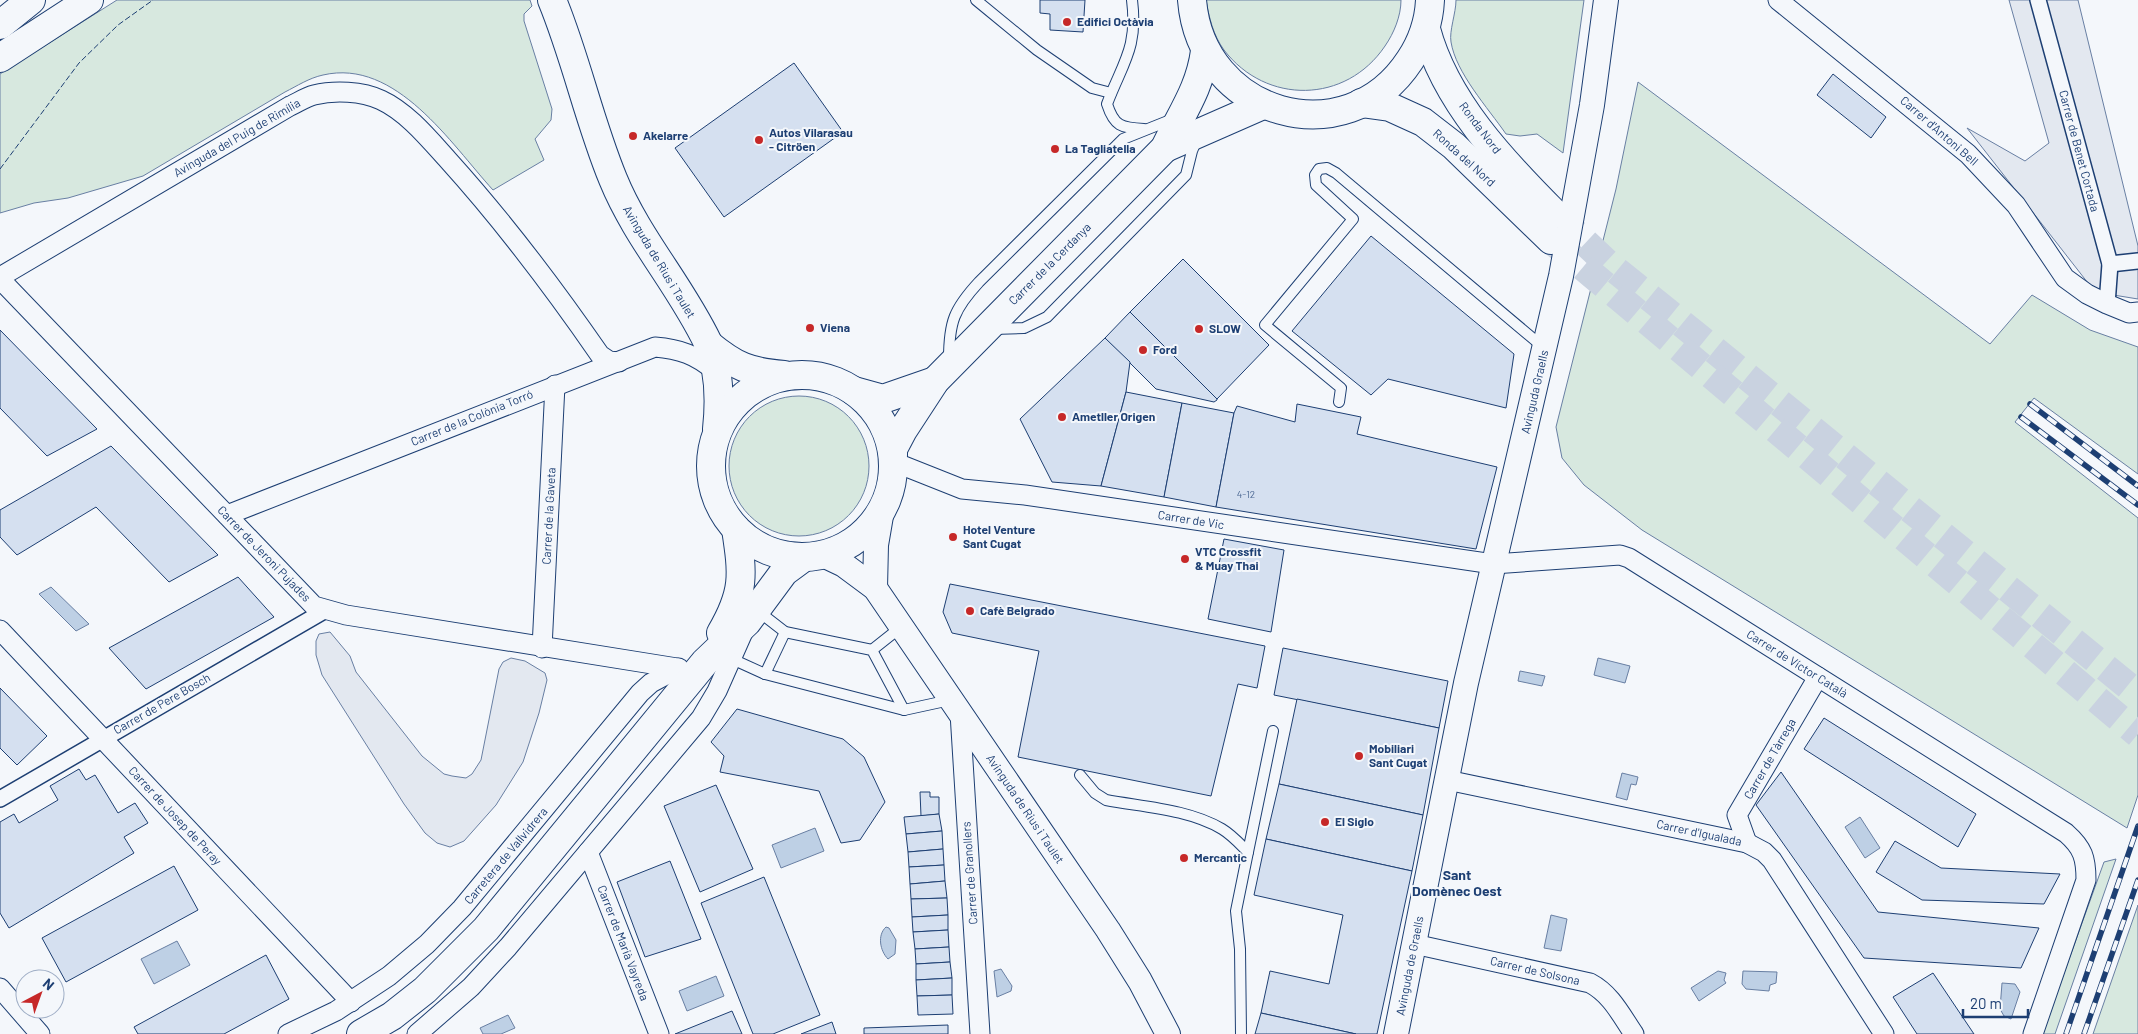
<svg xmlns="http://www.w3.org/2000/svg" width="2138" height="1034" font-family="Barlow,sans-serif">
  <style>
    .green { fill: #d7e8df; stroke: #687fa3 }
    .parking { fill: #e3e8f0; stroke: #687fa3 }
    .water { fill: #bed0e5; stroke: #687fa3 }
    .building { fill: #d5e0f0; stroke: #1d3f73 }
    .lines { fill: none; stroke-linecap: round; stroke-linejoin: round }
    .secondary-tunnel { stroke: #c9d2e0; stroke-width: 28; stroke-dasharray: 28 14; stroke-linecap: butt }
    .service-casing { stroke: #1d3f73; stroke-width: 12 }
    .pedestrian-casing { stroke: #1d3f73; stroke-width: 18 }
    .minor-casing { stroke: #1d3f73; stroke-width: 21 }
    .tertiary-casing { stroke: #1d3f73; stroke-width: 26 }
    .secondary-casing { stroke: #1d3f73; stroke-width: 30 }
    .motorway-casing { stroke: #1d3f73; stroke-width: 30 }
    .service { stroke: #f4f7fb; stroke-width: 10 }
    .pedestrian { stroke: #f4f7fb; stroke-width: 15 }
    .minor { stroke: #f4f7fb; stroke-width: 19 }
    .tertiary { stroke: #f4f7fb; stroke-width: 24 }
    .secondary { stroke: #f4f7fb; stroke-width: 28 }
    .motorway { stroke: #f4f7fb; stroke-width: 28 }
    .rail-casing { stroke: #1d3f73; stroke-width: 5.5 }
    .rail { stroke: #f4f7fb; stroke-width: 4; stroke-dasharray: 11; stroke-linecap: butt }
    .fence { stroke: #1d3f73; stroke-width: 1; stroke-dasharray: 6 2.5; stroke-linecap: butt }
    .poi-dot { fill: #c62828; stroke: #f4f7fb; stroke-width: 2 }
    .labels { text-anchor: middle; stroke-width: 4; stroke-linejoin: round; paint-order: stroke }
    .number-label { font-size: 10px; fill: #4b6792 }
    .poi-label { font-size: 12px; font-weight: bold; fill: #1d3f73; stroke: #f4f7fb; text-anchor: start }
    .street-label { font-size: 12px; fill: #1d3f73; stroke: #f4f7fb }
    .neighbourhood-label { font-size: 14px; font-weight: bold; fill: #1d3f73; stroke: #f4f7fb }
  </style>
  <rect width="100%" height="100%" fill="#f4f7fb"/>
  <g class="green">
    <path d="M117 0H530L532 6 524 14V21L552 109 551 120 535 139 544 160 493 190C451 144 396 58 323 75 309 78 297 86 285 92L143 176 68 198 34 203 0 213V74Z"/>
    <path d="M1206 0H1401C1401 16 1394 33 1385 46 1346 104 1266 105 1224 50 1213 35 1209 17 1206 0Z"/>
    <path d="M1456 0H1584L1563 153 1537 134 1520 136 1506 134C1488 108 1456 73 1451 42 1449 31 1456 13 1456 0Z"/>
    <path d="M1638 82 1990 344 2032 295 2090 330 2138 347V474L2034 398 2015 422 2138 518V795L2127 828 1642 530 1584 485 1562 458 1556 427 1616 189Z"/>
    <circle cx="799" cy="466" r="70"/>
    <path d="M2116 859 2055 1034H2042L2104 862Z"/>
    <path d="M2138 905V1034H2093Z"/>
  </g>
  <g class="parking">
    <path d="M2009 0H2078L2138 246V299L2095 292 1967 128 2025 161 2049 143Z"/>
    <path d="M330 632 350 656 356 672 422 756 444 774 452 776 466 778 472 774 481 760 499 669 503 662 511 658 525 661 545 673 547 680 539 713 523 762 496 805 464 841 450 847 437 843 425 833 404 804 322 675 316 655V641L319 634Z"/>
  </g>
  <g class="water">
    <path d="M51 587 89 624 76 631 39 594Z"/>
    <path d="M1598 658 1630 666 1625 683 1594 675Z"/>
    <path d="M1520 671 1545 676 1542 686 1518 681Z"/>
    <path d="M1622 773 1638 777 1636 785 1631 784 1627 800 1616 797Z"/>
    <path d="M1860 817 1880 848 1865 858 1845 827Z"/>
    <path d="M815 828 824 851 781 868 772 845Z"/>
    <path d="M1551 915 1567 919 1561 951 1544 948Z"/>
    <path d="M886 927 889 928 896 940 895 954 888 959C880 951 877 935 886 927Z"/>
    <path d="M177 941 190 965 154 984 141 959Z"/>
    <path d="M1001 969 1012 986 1011 991 997 997 994 971Z"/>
    <path d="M1718 971 1726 973 1724 980 1726 983 1699 1001 1691 988Z"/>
    <path d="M1743 971 1777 972 1776 983 1770 985 1769 991 1746 989 1742 984Z"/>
    <path d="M716 976 724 996 687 1011 679 991Z"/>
    <path d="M2002 983 2015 984 2020 992 2011 1019 2004 1016 2000 1009Z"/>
    <path d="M508 1015 515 1028 501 1034H483L480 1028Z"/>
  </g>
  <g class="building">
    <path d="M1040 0H1085L1083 32 1050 30V14L1040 13Z"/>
    <path d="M794 63 843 132 724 217 675 148Z"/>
    <path d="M1833 74 1886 117 1871 138 1817 95Z"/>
    <path d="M1371 236 1514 354 1506 408 1388 379 1371 395 1292 331Z"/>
    <path d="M1183 259 1269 345 1217 399 1130 312Z"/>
    <path d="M1130 312 1217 399V400L1214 402 1156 389 1105 338Z"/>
    <path d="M0 330 97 429 47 456 0 408Z"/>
    <path d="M1105 338 1130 362 1126 392 1101 486 1052 482 1020 419Z"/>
    <path d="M1126 392 1182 403 1164 497 1101 486Z"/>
    <path d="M1182 403 1234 413 1216 507 1164 497Z"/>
    <path d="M1297 404 1361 417 1357 434 1497 467 1476 549 1216 507 1234 413 1237 406 1295 422Z"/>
    <path d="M111 446 218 555 169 582 96 507 17 555 0 537V510Z"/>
    <path d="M1224 539 1284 550 1271 632 1208 619Z"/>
    <path d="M238 577 274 617 146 689 109 648Z"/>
    <path d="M950 584 1265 646 1257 688 1238 684 1211 796 1018 757 1039 651 952 633 943 612Z"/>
    <path d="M1283 648 1448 681 1439 728 1274 695Z"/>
    <path d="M0 688 47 736 17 765 0 748Z"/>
    <path d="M1297 699 1439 728 1423 815 1279 784Z"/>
    <path d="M737 709 843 739 864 757 885 802 860 840 841 843 819 791 720 772 724 756 711 742Z"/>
    <path d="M1824 718 1976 814 1958 847 1804 749Z"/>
    <path d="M79 769 86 780 95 775 118 813 135 803 148 823 124 837 134 853 9 928 0 913V822L14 814 19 823 58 800 50 786Z"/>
    <path d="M1781 772 1878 912 2039 928 2021 968 1864 958 1756 805Z"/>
    <path d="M1279 784 1423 815 1412 871 1266 839Z"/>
    <path d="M716 785 753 869 700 892 664 806Z"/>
    <path d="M920 792H930V797H939V814L921 816Z"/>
    <path d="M939 814 942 831 906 834 904 817Z"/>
    <path d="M942 831 943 849 908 852 906 834Z"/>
    <path d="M1266 839 1412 871 1377 1034H1356L1261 1013 1270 971 1329 984 1343 915 1254 895Z"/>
    <path d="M1895 841 1941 868 2060 874 2044 904 1922 900 1876 872Z"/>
    <path d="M943 849 944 865 909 867 908 852Z"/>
    <path d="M670 861 701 939 645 957 617 882Z"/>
    <path d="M944 865 945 881 910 884 909 867Z"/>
    <path d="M174 866 198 910 66 982 42 938Z"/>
    <path d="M764 877 820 1015 773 1034H753L701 903Z"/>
    <path d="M945 881 947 898 911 899 910 884Z"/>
    <path d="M947 898 948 915 912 917 911 899Z"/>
    <path d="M948 915V930L913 932 912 917Z"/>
    <path d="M948 930 949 947 915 949 913 932Z"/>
    <path d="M949 947 950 962 916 964 915 949Z"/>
    <path d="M266 955 289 999 224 1034H138L134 1027Z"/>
    <path d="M950 962 952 978 916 980V964Z"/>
    <path d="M1933 973 1974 1034H1917L1893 997Z"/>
    <path d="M952 978V995L917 996 916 980Z"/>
    <path d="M952 995 953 1014 918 1015 917 996Z"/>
    <path d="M732 1011 742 1034H675Z"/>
    <path d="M1261 1013 1356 1034H1255Z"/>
    <path d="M832 1022 836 1034H801Z"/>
    <path d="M948 1025V1034H864V1028Z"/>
  </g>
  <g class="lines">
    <g class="secondary-tunnel">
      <path d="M1555 214 1606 262 2138 694"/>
      <path d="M1551 240 2138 734"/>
    </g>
    <defs>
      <g id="service">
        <path d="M976 0 1037 50 1092 88 1111 93"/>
        <path d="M1132 0C1138 48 1123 62 1107 104 1114 126 1121 128 1144 129"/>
        <path d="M993 329 1024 328 1047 317 1186 175 1192 151 1197 139"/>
        <path d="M949 359C949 322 954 309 979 282L1123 139 1173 119"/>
        <path d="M1339 402 1341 388 1265 325 1353 219 1316 185 1315 175 1319 169 1327 168 1336 173 1543 347"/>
        <path d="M758 611 785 632 872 650 904 710"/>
        <path d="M872 650 901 627"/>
        <path d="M732 659 765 674 904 710 950 700"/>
        <path d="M765 674 785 632"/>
        <path d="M1080 775 1095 793 1106 800C1143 807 1188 809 1222 829 1232 835 1240 844 1248 852L1273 731"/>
        <path d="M1241 1034 1240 949 1236 911 1248 852"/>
      </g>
      <g id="pedestrian">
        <path d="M2038 0 2110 264 2107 304"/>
        <path d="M2110 264 2138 261"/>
        <path d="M0 799 324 611"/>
      </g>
      <g id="minor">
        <path d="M1778 0 1968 154 2016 205 2065 278 2087 294 2107 304 2129 313 2138 312"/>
        <path d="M0 277 290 106C297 103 306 97 314 95 334 90 362 91 381 100 407 112 429 139 448 160 504 222 553 287 600 355L609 361 619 362"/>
        <path d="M0 279 314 606 346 615 677 668"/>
        <path d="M894 462 962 489 1025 495 1493 564 1620 555 1629 558 2066 833C2083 848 2086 858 2086 880L2033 1034"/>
        <path d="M227 515 655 347C680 349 696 355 715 371"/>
        <path d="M0 630 351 1002"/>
        <path d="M542 648 555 385"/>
        <path d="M960 713 980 1034"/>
        <path d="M1447 780 1747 843 1764 852 1772 860 1884 1034"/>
        <path d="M1747 843 1737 815 1818 677"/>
        <path d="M588 852 659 1034"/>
        <path d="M1414 944 1590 983C1611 994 1621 1015 1634 1034"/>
        <path d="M0 988 40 1034"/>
        <path d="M288 1034 336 1011 389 976 427 944 462 908 640 693 651 683 679 668"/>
        <path d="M417 1034 471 987 508 947 701 718 717 691 744 630"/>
      </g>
      <g id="tertiary">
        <path d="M823 555 844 565 875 588 1108 930 1140 981 1168 1034"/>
        <path d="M875 588 876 545 882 510"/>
        <path d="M1396 1034 1466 683 1561 276 1592 105 1606 0"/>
      </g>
      <g id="secondary">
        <path d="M552 0C576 58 589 121 613 179 637 238 681 286 708 343 720 370 720 401 717 429"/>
        <path d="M1192 0C1201 115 1346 158 1410 60 1422 42 1429 22 1430 0"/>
        <path d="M1426 29C1445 101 1503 162 1555 214"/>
        <path d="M1361 103 1390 107 1423 122 1454 146 1551 240"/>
        <path d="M1165 148 1263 105"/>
        <path d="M708 344C736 367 749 372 784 375"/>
        <circle cx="802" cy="466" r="91"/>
        <path d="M854 391 883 399 935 381"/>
        <path d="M893 455V449L903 430 935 381 1165 148C1181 114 1200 89 1205 51"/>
        <path d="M721 633C745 592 743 575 736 529"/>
        <path d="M361 1034 392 1016 425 990 486 929 705 662 747 622 784 572 803 558"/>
      </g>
      <g id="motorway">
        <path d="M0 25 31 0"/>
        <path d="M0 58 89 0"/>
      </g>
    </defs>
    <use href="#service" class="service-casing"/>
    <use href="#pedestrian" class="pedestrian-casing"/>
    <use href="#minor" class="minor-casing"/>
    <use href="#tertiary" class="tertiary-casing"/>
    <use href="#secondary" class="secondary-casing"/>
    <use href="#motorway" class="motorway-casing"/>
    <use href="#service" class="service"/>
    <use href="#pedestrian" class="pedestrian"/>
    <use href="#minor" class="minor"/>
    <use href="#tertiary" class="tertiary"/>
    <use href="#secondary" class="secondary"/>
    <use href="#motorway" class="motorway"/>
    <defs>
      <g id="rail">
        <path d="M2030 404 2138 486"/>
        <path d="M2021 417 2138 505"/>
        <path d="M2066 1034 2138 826"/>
        <path d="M2084 1034 2138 880"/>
      </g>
    </defs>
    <use href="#rail" class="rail-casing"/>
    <use href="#rail" class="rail"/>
    <path class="fence" d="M0 169 79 63 118 25 153 0"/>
  </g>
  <g class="poi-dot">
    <circle cx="1067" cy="22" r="5"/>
    <circle cx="633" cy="136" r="5"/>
    <circle cx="759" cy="140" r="5"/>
    <circle cx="1055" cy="149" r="5"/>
    <circle cx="810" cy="328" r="5"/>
    <circle cx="1199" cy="329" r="5"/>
    <circle cx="1143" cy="350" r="5"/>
    <circle cx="1062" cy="417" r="5"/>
    <circle cx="953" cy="537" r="5"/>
    <circle cx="1185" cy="559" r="5"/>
    <circle cx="970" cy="611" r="5"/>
    <circle cx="1359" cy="756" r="5"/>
    <circle cx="1325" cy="822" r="5"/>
    <circle cx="1184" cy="858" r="5"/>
  </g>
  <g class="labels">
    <g class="number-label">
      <text x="1246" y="498">4-12</text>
    </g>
    <g class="poi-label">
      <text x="1077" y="26">Edifici Octàvia</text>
      <text x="769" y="137">Autos Vilarasau<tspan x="769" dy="14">- Citröen</tspan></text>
      <text x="643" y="140">Akelarre</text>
      <text x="1065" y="153">La Tagliatella</text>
      <text x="820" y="332">Viena</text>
      <text x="1209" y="333">SLOW</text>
      <text x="1153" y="354">Ford</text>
      <text x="1072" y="421">Ametller Origen</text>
      <text x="963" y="534">Hotel Venture<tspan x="963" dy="14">Sant Cugat</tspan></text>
      <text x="1195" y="556">VTC Crossfit<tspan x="1195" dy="14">&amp; Muay Thai</tspan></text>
      <text x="980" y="615">Cafè Belgrado</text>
      <text x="1369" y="753">Mobiliari<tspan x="1369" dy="14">Sant Cugat</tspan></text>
      <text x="1335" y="826">El Siglo</text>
      <text x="1194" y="862">Mercantic</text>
    </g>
    <g class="street-label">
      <text transform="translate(1480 128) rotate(53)" y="4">Ronda Nord</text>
      <text transform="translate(1939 131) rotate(41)" y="4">Carrer d'Antoni Bell</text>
      <text transform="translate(237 138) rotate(-30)" y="4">Avinguda del Puig de Rimília</text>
      <text transform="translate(2079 151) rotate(75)" y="4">Carrer de Benet Cortada</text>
      <text transform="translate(1464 158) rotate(42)" y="4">Ronda del Nord</text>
      <text transform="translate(659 262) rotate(59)" y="4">Avinguda de Rius i Taulet</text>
      <text transform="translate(1050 264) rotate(-45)" y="4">Carrer de la Cerdanya</text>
      <text transform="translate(1535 392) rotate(-77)" y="4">Avinguda Graells</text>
      <text transform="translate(472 418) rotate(-22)" y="4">Carrer de la Colònia Torró</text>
      <text transform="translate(549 516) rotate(-87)" y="4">Carrer de la Gaveta</text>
      <text transform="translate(1191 520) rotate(9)" y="4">Carrer de Vic</text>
      <text transform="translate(264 554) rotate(46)" y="4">Carrer de Jeroni Pujades</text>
      <text transform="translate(1797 664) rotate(32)" y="4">Carrer de Víctor Català</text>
      <text transform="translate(162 704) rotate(-30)" y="4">Carrer de Pere Bosch</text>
      <text transform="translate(1770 759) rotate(-60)" y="4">Carrer de Tàrrega</text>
      <text transform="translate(1025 809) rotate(56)" y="4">Avinguda de Rius i Taulet</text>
      <text transform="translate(175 816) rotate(47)" y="4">Carrer de Josep de Peray</text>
      <text transform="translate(1699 833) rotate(12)" y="4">Carrer d'Igualada</text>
      <text transform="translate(506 856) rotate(-50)" y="4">Carretera de Vallvidrera</text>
      <text transform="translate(970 873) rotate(-94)" y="4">Carrer de Granollers</text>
      <text transform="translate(623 943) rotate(69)" y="4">Carrer de Marià Vayreda</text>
      <text transform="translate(1410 966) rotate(-79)" y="4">Avinguda de Graells</text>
      <text transform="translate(1535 971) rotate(13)" y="4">Carrer de Solsona</text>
    </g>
    <g class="neighbourhood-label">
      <text x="1457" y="880">Sant<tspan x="1457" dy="16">Domènec Oest</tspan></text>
    </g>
  </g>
  <g transform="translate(40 994) rotate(41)"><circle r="24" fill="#f4f7fb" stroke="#9eadc5"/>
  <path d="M0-4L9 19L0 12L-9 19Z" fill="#c62828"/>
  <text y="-8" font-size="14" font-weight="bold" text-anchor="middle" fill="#1d3f73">N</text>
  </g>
  <path d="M1963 1009v8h65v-8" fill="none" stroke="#1d3f73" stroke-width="2.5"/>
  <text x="1970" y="1009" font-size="15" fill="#1d3f73" stroke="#f4f7fb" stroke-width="4" paint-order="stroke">20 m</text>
</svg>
